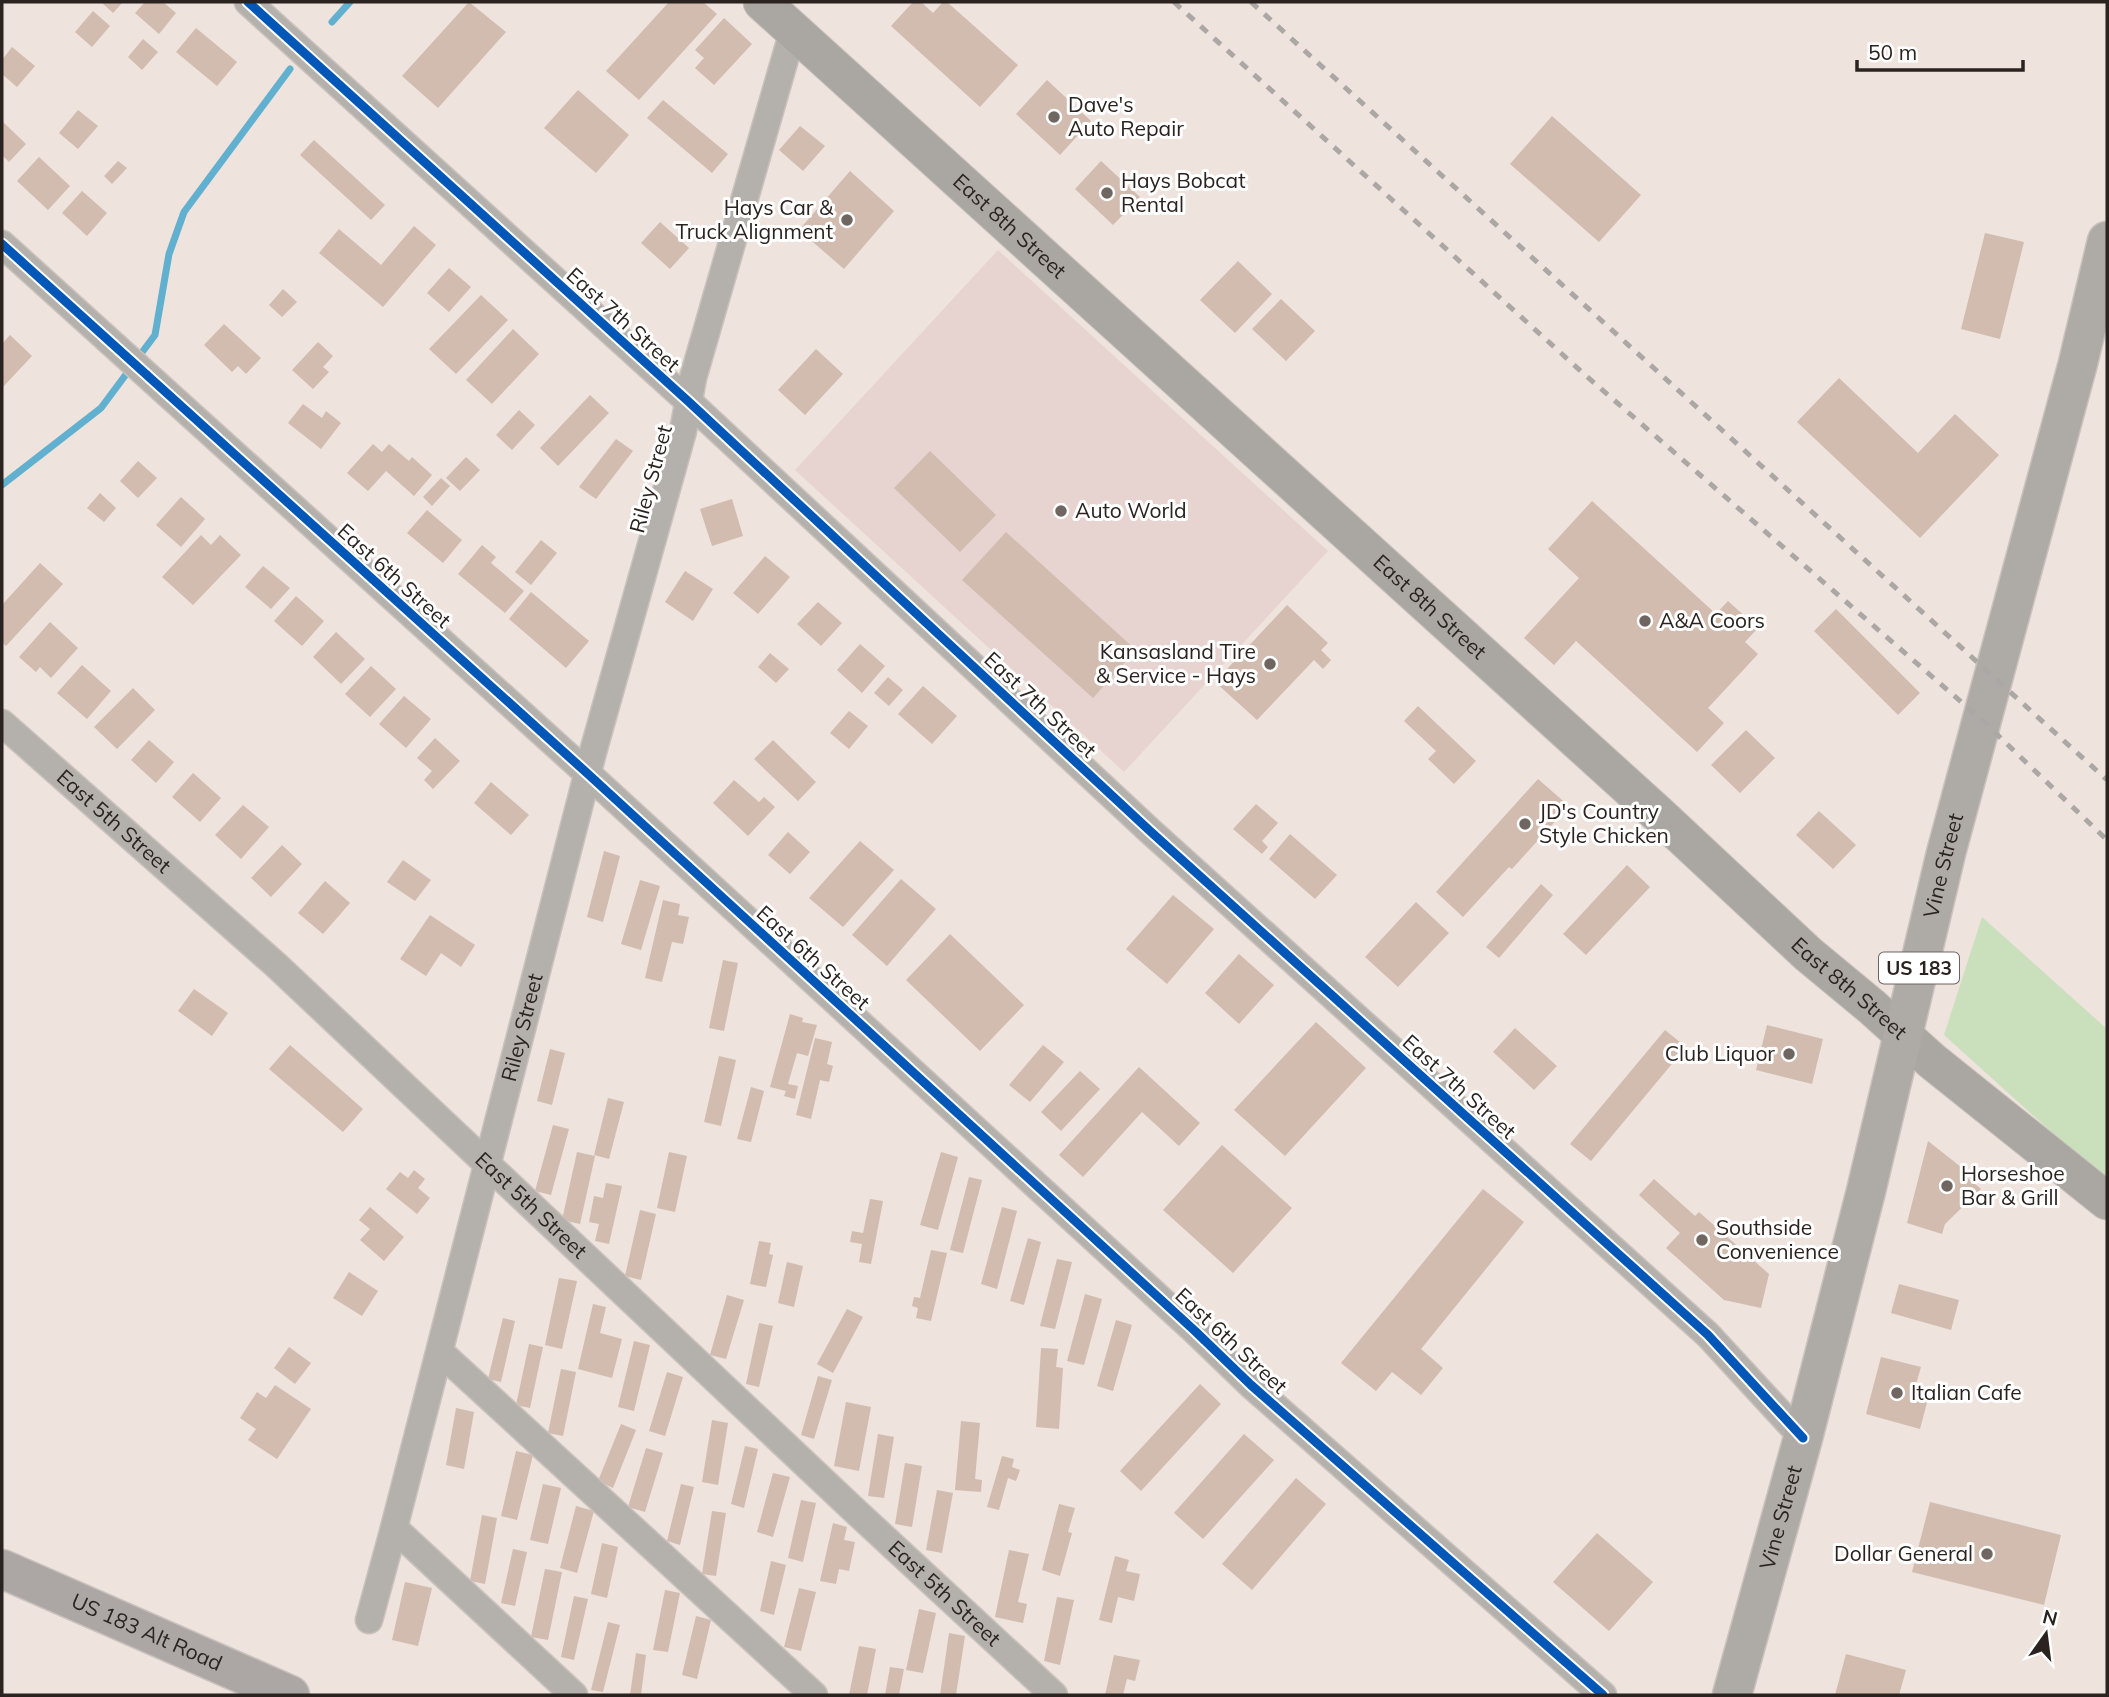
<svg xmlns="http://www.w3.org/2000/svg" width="2109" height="1697" font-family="Mulish,sans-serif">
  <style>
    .commercial { fill: #e7d4d0 }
    .green { fill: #cadfbc }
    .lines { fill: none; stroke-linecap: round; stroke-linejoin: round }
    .stream { stroke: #61b0cf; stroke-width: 7 }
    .building { fill: #d1bcaf }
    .minor-casing { stroke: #c9c1bc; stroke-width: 29 }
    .secondary-casing { stroke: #c9c1bc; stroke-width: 39 }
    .primary-casing { stroke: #c9c1bc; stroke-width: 41 }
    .trunk-casing { stroke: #c9c1bc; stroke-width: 41 }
    .minor { stroke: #b4b1ad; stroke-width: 26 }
    .secondary { stroke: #aaa7a3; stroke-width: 37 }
    .primary { stroke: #aeaaa6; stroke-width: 38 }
    .trunk { stroke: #aca7a4; stroke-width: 38 }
    .rail { stroke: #aba7a4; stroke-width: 5; stroke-dasharray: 9 9; stroke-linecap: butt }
    .cycleway-casing { stroke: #fff; stroke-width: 13 }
    .cycleway { stroke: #0057b8; stroke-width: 9 }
    .poi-dot { fill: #6f6662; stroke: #fff; stroke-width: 2.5 }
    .labels { text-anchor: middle; stroke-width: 6; stroke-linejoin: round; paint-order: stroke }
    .shield { fill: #fff; stroke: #6a6562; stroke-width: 2 }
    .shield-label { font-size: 19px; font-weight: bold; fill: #2a231f }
    .poi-label { font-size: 21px; fill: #2a231f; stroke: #fff; text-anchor: start }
    .street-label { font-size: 21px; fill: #2a231f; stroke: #fff }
  </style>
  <rect width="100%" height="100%" fill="#eee3dd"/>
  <path class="commercial" d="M998 250 1328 551 1124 772 795 470Z"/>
  <path class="green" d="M1982 917 2107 1029V1182L1944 1035Z"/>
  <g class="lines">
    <g class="stream">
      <path d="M332 22 350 2"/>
      <path d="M137 359 155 335 169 254 184 212 290 69"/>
      <path d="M2 485 101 408 130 369"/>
    </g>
  </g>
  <g class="building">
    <path d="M101 2H123L113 13Z"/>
    <path d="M145 2H163L176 13 159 34 135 13Z"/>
    <path d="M469 2 506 32 438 108 402 76Z"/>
    <path d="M669 2H703L717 14 639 100 606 71Z"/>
    <path d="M913 2H921L933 13 943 2H947L1018 65 980 107 891 26Z"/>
    <path d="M93 11 110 26 92 47 75 32Z"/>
    <path d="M724 18 752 44 714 85 695 68 704 58 695 50Z"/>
    <path d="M196 28 237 62 217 86 176 52Z"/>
    <path d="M143 39 158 52 142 70 128 57Z"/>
    <path d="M12 47 35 66 17 87 2 74V60Z"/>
    <path d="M1047 80 1091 121 1060 155 1016 114Z"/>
    <path d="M578 90 629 135 596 173 544 128Z"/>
    <path d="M663 100 728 154 712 173 647 118Z"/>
    <path d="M78 110 98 126 78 149 59 133Z"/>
    <path d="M1552 116 1641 195 1599 242 1510 164Z"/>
    <path d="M2 121 26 144 9 162 2 155Z"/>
    <path d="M800 126 825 146 803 171 779 150Z"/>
    <path d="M314 140 385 205 371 220 300 155Z"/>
    <path d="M39 157 70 186 48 210 17 181Z"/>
    <path d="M118 161 127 168 112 184 104 176Z"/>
    <path d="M1101 161 1140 197 1113 225 1075 189Z"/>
    <path d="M850 171 894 211 844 269 799 230Z"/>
    <path d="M82 191 107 213 87 236 62 213Z"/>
    <path d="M660 222 689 248 670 269 641 243Z"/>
    <path d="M414 226 436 245 383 307 319 253 339 229 381 265Z"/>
    <path d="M1985 233 2024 242 2000 339 1961 329Z"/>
    <path d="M1238 261 1272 294 1235 333 1200 300Z"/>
    <path d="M449 268 471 287 449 312 427 293Z"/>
    <path d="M283 289 297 302 282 317 269 305Z"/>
    <path d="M481 295 508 320 456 374 429 349Z"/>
    <path d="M1281 299 1315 331 1286 361 1252 329Z"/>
    <path d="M224 324 261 358 246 374 238 366 232 372 204 345Z"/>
    <path d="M513 329 539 354 492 404 466 380Z"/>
    <path d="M10 335 32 356 2 388V344Z"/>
    <path d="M318 342 333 356 323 367 329 372 313 389 292 370Z"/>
    <path d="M816 349 843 374 805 415 778 390Z"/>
    <path d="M1839 378 1918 453 1955 414 1999 455 1920 538 1797 422Z"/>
    <path d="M590 395 609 413 558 466 540 448Z"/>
    <path d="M303 404 322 418 326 411 341 423 321 449 288 423Z"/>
    <path d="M519 410 535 425 512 450 496 435Z"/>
    <path d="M616 439 633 451 596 499 579 487Z"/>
    <path d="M373 444 382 452 389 444 409 461 412 457 432 475 414 496 386 471 368 491 347 473Z"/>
    <path d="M930 451 996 515 960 552 894 488Z"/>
    <path d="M466 457 480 470 460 491 446 478Z"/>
    <path d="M138 461 157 478 138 498 120 481Z"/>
    <path d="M441 478 450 486 432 506 423 497Z"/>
    <path d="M100 493 116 508 104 522 87 508Z"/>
    <path d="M181 497 205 519 181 547 156 525Z"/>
    <path d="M732 499 743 536 712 546 700 509Z"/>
    <path d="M1592 501 1716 614 1728 601 1758 628 1745 642 1758 654 1708 708 1724 723 1697 752 1576 641 1554 665 1524 638 1579 578 1548 549Z"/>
    <path d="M427 510 462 540 443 563 407 533Z"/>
    <path d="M1006 532 1136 650 1093 698 962 580Z"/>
    <path d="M201 535 211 545 220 535 241 555 193 605 162 577Z"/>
    <path d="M541 540 557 553 531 585 515 572Z"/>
    <path d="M482 545 496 557 491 563 524 591 505 613 458 574Z"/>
    <path d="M765 556 790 577 758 614 733 593Z"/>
    <path d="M40 563 63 584 6 646 2 642V605Z"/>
    <path d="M263 566 290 588 271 609 245 587Z"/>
    <path d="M685 571 713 589 693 621 665 602Z"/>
    <path d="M531 592 589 641 566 668 509 619Z"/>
    <path d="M296 596 324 621 302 646 274 621Z"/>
    <path d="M818 602 842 623 821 646 797 624Z"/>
    <path d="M1287 605 1328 643 1321 650 1331 660 1323 669 1314 660 1257 720 1215 682Z"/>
    <path d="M1836 609 1920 693 1898 715 1814 631Z"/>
    <path d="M50 622 78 648 51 678 40 667 36 672 19 657Z"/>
    <path d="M336 632 365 659 341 684 313 657Z"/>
    <path d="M860 644 885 666 862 693 837 670Z"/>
    <path d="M770 653 789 669 776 683 758 667Z"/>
    <path d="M82 665 111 691 87 719 57 693Z"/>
    <path d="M371 666 396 689 370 717 345 694Z"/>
    <path d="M888 677 903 690 889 706 874 693Z"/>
    <path d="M923 686 957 716 932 744 898 714Z"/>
    <path d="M133 688 155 710 117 749 94 727Z"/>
    <path d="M404 696 431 719 406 748 379 724Z"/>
    <path d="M1418 706 1476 761 1454 784 1428 759 1436 751 1404 721Z"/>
    <path d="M849 711 868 726 849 749 830 733Z"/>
    <path d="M1746 730 1775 758 1740 793 1711 765Z"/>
    <path d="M435 738 460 761 433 789 424 780 432 771 417 758Z"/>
    <path d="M149 740 174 762 156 783 131 760Z"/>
    <path d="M773 740 816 782 798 801 754 759Z"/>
    <path d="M193 773 221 798 200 822 172 797Z"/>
    <path d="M1538 779 1569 806 1512 869 1509 867 1463 917 1436 892Z"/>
    <path d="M734 780 759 802 764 797 775 807 748 836 713 803Z"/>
    <path d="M491 782 529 815 511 835 474 803Z"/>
    <path d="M1256 804 1278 823 1262 841 1268 847 1262 854 1233 829Z"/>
    <path d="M243 805 269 827 241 859 215 835Z"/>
    <path d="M1819 811 1856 845 1833 869 1796 835Z"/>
    <path d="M788 832 810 852 790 874 768 855Z"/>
    <path d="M1290 834 1337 875 1315 899 1269 859Z"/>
    <path d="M860 841 894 870 843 927 809 898Z"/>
    <path d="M282 845 302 864 271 897 251 878Z"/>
    <path d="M604 851 620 856 603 922 587 917Z"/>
    <path d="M403 860 431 880 415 901 387 882Z"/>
    <path d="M1627 865 1650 887 1586 955 1563 934Z"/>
    <path d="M901 879 936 909 887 966 852 935Z"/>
    <path d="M640 880 660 886 641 950 621 944Z"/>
    <path d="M325 881 350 903 323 934 298 913Z"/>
    <path d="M1541 884 1553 895 1499 958 1486 947Z"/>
    <path d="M1173 895 1214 929 1167 984 1126 949Z"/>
    <path d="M663 900 680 904 678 915 689 917 683 944 672 942 662 982 645 978Z"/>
    <path d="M1416 902 1449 933 1398 987 1365 957Z"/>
    <path d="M430 915 475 945 461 967 441 953 426 976 400 959Z"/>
    <path d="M950 934 1024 1005 980 1051 906 980Z"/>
    <path d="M1239 954 1274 985 1239 1024 1205 993Z"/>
    <path d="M723 960 738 963 724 1031 709 1028Z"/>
    <path d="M194 989 228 1013 212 1036 178 1011Z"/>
    <path d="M790 1014 803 1018 802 1022 817 1025 808 1056 797 1053 788 1084 798 1086 795 1099 784 1096 786 1091 770 1087Z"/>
    <path d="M1316 1022 1366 1068 1285 1156 1234 1110Z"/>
    <path d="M1767 1025 1823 1039 1812 1084 1756 1070Z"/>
    <path d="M1515 1028 1557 1066 1534 1090 1493 1052Z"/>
    <path d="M1665 1030 1686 1047 1591 1161 1570 1144Z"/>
    <path d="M815 1038 832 1042 827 1064 833 1066 829 1082 820 1080 811 1119 796 1115Z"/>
    <path d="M290 1045 363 1109 343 1132 269 1069Z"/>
    <path d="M1043 1045 1064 1062 1030 1102 1009 1085Z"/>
    <path d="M550 1049 565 1053 552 1105 537 1101Z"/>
    <path d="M719 1056 736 1060 721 1126 704 1122Z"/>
    <path d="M1139 1067 1200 1123 1179 1146 1142 1112 1083 1177 1059 1155Z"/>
    <path d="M1080 1071 1100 1089 1061 1131 1041 1112Z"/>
    <path d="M751 1087 764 1091 751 1142 737 1139Z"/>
    <path d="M608 1098 624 1102 609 1159 594 1155Z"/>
    <path d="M553 1125 569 1129 551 1195 535 1191Z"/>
    <path d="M1928 1141 1966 1171 1963 1174 1981 1189 1945 1224 1942 1234 1907 1223Z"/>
    <path d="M1222 1145 1292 1208 1233 1273 1163 1210Z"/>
    <path d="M577 1152 595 1156 580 1224 562 1220Z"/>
    <path d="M669 1152 687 1156 675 1212 657 1208Z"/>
    <path d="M941 1152 958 1157 938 1230 920 1225Z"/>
    <path d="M414 1170 425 1179 418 1188 430 1198 417 1214 386 1189 400 1172 408 1178Z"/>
    <path d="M969 1177 982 1180 963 1253 950 1250Z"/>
    <path d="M1654 1179 1695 1216 1699 1212 1769 1274 1761 1308 1724 1300 1666 1248 1680 1233 1639 1195Z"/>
    <path d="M606 1183 622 1186 609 1244 595 1241 599 1224 589 1222 594 1196 603 1198Z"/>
    <path d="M1483 1189 1524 1222 1421 1349 1443 1368 1421 1395 1392 1372 1376 1391 1341 1363Z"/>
    <path d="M870 1199 883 1201 871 1264 859 1262 862 1244 850 1242 852 1231 863 1233Z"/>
    <path d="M370 1207 404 1237 384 1261 360 1240 370 1229 359 1220Z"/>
    <path d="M1002 1207 1017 1211 997 1289 981 1284Z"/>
    <path d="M640 1210 656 1214 641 1280 625 1276Z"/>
    <path d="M1028 1238 1041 1242 1024 1305 1010 1301Z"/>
    <path d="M759 1241 771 1243 769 1254 773 1255 766 1287 750 1284Z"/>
    <path d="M931 1250 947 1253 931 1321 916 1318 918 1308 912 1306 914 1297 920 1298Z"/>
    <path d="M1057 1259 1072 1262 1055 1329 1040 1326Z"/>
    <path d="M787 1262 803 1266 794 1307 778 1303Z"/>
    <path d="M349 1272 378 1291 362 1316 333 1298Z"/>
    <path d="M559 1278 577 1281 562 1349 545 1345Z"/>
    <path d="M1899 1284 1959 1300 1951 1330 1891 1313Z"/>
    <path d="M1085 1294 1102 1299 1084 1365 1067 1361Z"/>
    <path d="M727 1295 744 1300 726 1359 710 1355Z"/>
    <path d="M593 1304 606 1307 600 1333 622 1339 612 1378 578 1369Z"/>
    <path d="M847 1309 863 1317 833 1373 817 1364Z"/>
    <path d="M503 1318 515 1321 501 1382 488 1379Z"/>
    <path d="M1116 1320 1132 1325 1113 1391 1097 1386Z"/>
    <path d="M759 1323 773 1326 759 1387 746 1384Z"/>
    <path d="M634 1341 650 1345 634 1411 618 1407Z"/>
    <path d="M529 1344 543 1347 530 1408 516 1405Z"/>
    <path d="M289 1347 311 1363 295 1384 274 1368Z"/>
    <path d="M1041 1348 1058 1349 1056 1367 1063 1368 1059 1429 1036 1427Z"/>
    <path d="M1881 1357 1921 1367 1914 1391 1929 1395 1920 1429 1866 1414Z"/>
    <path d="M561 1369 576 1372 563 1436 548 1433Z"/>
    <path d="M667 1372 683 1377 665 1436 649 1431Z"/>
    <path d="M818 1376 832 1380 814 1439 801 1435Z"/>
    <path d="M1200 1384 1221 1404 1141 1491 1120 1471Z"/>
    <path d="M275 1385 311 1409 277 1459 248 1440 256 1429 240 1418 257 1392 266 1398Z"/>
    <path d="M846 1402 871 1407 859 1471 834 1466Z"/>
    <path d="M456 1408 474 1412 464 1469 446 1465Z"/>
    <path d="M712 1420 728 1423 718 1485 702 1482Z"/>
    <path d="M961 1421 980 1423 975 1479 982 1480 981 1492 955 1490Z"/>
    <path d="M621 1424 636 1430 613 1488 598 1481Z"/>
    <path d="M878 1434 894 1437 884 1498 868 1496Z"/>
    <path d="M1244 1434 1274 1460 1203 1539 1174 1513Z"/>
    <path d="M745 1446 758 1449 744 1508 731 1504Z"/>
    <path d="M646 1448 663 1453 645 1512 628 1507Z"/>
    <path d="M516 1451 533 1455 517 1520 501 1516Z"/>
    <path d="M1002 1456 1014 1459 1012 1467 1020 1470 1016 1481 1008 1478 999 1510 987 1507Z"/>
    <path d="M905 1463 922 1466 912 1527 895 1524Z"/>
    <path d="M773 1473 790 1477 773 1537 757 1532Z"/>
    <path d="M1296 1478 1326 1504 1252 1590 1222 1564Z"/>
    <path d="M543 1484 561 1488 548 1544 530 1540Z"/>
    <path d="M681 1484 694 1487 680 1545 667 1541Z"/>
    <path d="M937 1490 953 1493 942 1553 926 1550Z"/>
    <path d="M801 1500 816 1503 803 1562 788 1558Z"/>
    <path d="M1930 1502 2061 1535 2044 1605 1912 1572Z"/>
    <path d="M1059 1504 1075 1508 1068 1532 1072 1533 1060 1576 1042 1570Z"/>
    <path d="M576 1506 594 1511 577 1573 560 1568Z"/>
    <path d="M712 1511 726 1513 716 1576 702 1574Z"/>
    <path d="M482 1515 497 1518 485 1584 470 1581Z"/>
    <path d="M833 1523 847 1527 844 1540 855 1542 849 1571 839 1569 836 1584 820 1581Z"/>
    <path d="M1597 1533 1653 1582 1609 1631 1553 1582Z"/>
    <path d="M602 1543 618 1547 607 1598 591 1594Z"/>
    <path d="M513 1549 527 1552 515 1606 501 1603Z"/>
    <path d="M1009 1550 1029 1554 1018 1602 1027 1604 1023 1623 995 1617Z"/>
    <path d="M1115 1556 1129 1560 1126 1571 1140 1574 1134 1601 1118 1597 1112 1623 1099 1620Z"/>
    <path d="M771 1561 786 1565 774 1615 760 1611Z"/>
    <path d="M545 1569 562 1572 548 1640 531 1637Z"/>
    <path d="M405 1582 432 1588 418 1646 392 1640Z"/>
    <path d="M799 1588 816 1592 801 1651 784 1647Z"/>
    <path d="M665 1590 680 1593 668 1652 653 1650Z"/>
    <path d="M574 1596 588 1599 574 1660 561 1657Z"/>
    <path d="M1057 1597 1074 1600 1060 1665 1044 1661Z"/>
    <path d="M919 1609 936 1613 923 1673 906 1670Z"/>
    <path d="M696 1616 711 1620 697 1679 682 1675Z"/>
    <path d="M608 1622 620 1625 603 1692 591 1690Z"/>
    <path d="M949 1633 965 1636 956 1695H940Z"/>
    <path d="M859 1646 876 1649 867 1695H849Z"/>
    <path d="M636 1653 646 1655 641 1695H630Z"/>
    <path d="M1846 1654 1906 1670 1899 1695H1835Z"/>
    <path d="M1114 1655 1140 1660 1135 1681 1127 1679 1123 1695H1105Z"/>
    <path d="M890 1667 904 1669 899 1695H885Z"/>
  </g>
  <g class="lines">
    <defs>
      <g id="minor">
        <path d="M248 2 689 402 1150 831 1708 1335 1803 1438"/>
        <path d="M2 244 588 774 1195 1331 1251 1385 1603 1695"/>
        <path id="s1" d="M2 723 276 965 853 1509 1054 1695"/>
        <path d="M440 1352 814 1695"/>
        <path d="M394 1528 574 1695"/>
        <path id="s2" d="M369 1620 394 1528 593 752 683 431 693 378 793 31"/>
      </g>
      <g id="secondary">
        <path id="s3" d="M762 2 1658 814 1808 954 1872 1007 1932 1061 2107 1201"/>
      </g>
      <g id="primary">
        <path id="s4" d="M1732 1695 1803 1438 1866 1191 1946 853 2078 363 2107 241"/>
      </g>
      <g id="trunk">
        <path id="s5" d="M2 1569 290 1695"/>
      </g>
    </defs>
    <use href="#minor" class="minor-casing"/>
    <use href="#secondary" class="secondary-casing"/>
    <use href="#primary" class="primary-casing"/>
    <use href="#trunk" class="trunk-casing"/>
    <use href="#minor" class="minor"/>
    <use href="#secondary" class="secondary"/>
    <use href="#primary" class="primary"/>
    <use href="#trunk" class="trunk"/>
    <g class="rail">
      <path d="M1174 2 1584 374 1982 720 2107 840"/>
      <path d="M1251 2 2107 780"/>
    </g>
    <defs>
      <g id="cycleway">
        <path d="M248 2 689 402 1150 831 1708 1335 1803 1438"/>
        <path d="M2 244 588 774 1195 1331 1251 1385 1603 1695"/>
      </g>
    </defs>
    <use href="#cycleway" class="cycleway-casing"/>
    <use href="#cycleway" class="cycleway"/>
  </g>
  <g class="poi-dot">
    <circle cx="1054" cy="117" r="7"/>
    <circle cx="1107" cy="193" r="7"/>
    <circle cx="847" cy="220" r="7"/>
    <circle cx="1061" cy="511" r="7"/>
    <circle cx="1645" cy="621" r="7"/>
    <circle cx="1270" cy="664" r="7"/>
    <circle cx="1525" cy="824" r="7"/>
    <circle cx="1789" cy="1054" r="7"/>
    <circle cx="1947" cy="1186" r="7"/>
    <circle cx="1702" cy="1240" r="7"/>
    <circle cx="1897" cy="1393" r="7"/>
    <circle cx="1987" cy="1554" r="7"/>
  </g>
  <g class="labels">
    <rect class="shield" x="1879" y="952.5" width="80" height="31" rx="5"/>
    <g class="shield-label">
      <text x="1919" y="975">US 183</text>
    </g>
    <g class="poi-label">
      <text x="1068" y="112">Dave's<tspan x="1068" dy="24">Auto Repair</tspan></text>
      <text x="1121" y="188">Hays Bobcat<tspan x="1121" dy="24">Rental</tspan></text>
      <text x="833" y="215" text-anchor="end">Hays Car &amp;<tspan x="833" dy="24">Truck Alignment</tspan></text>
      <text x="1075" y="518">Auto World</text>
      <text x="1659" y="628">A&amp;A Coors</text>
      <text x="1256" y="659" text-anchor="end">Kansasland Tire<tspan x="1256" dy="24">&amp; Service - Hays</tspan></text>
      <text x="1539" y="819">JD's Country<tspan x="1539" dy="24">Style Chicken</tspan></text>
      <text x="1775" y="1061" text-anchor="end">Club Liquor</text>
      <text x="1961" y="1181">Horseshoe<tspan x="1961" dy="24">Bar &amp; Grill</tspan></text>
      <text x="1716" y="1235">Southside<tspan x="1716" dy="24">Convenience</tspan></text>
      <text x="1911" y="1400">Italian Cafe</text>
      <text x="1973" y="1561" text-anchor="end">Dollar General</text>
    </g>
    <g class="street-label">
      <text dy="7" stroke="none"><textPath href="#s3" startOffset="334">East 8th Street</textPath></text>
      <text transform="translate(623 320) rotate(42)" y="7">East 7th Street</text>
      <text transform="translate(651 479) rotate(-75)" y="7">Riley Street</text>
      <text transform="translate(394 576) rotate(42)" y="7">East 6th Street</text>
      <text dy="7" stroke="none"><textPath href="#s3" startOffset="901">East 8th Street</textPath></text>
      <text transform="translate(1040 705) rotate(43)" y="7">East 7th Street</text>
      <text dy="7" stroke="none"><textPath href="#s1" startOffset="149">East 5th Street</textPath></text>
      <text dy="7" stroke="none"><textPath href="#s4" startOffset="856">Vine Street</textPath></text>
      <text transform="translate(813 958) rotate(42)" y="7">East 6th Street</text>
      <text dy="7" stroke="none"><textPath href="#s3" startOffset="1468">East 8th Street</textPath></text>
      <text dy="7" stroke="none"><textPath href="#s2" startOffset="612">Riley Street</textPath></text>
      <text transform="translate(1459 1087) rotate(42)" y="7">East 7th Street</text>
      <text dy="7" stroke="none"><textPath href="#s1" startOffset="716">East 5th Street</textPath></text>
      <text transform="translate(1231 1341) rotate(43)" y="7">East 6th Street</text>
      <text dy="7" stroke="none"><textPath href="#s4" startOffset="184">Vine Street</textPath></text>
      <text dy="7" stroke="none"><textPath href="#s1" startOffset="1283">East 5th Street</textPath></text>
      <text dy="7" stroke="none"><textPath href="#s5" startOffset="158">US 183 Alt Road</textPath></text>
    </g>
  </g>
  <rect width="2109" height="1697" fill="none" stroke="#2a231f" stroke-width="7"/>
  <g transform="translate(2046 1634) rotate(14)" stroke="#ffffff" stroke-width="5" paint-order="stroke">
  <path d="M0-5L12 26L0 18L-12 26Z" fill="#2a231f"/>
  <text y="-10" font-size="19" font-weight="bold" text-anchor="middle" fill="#2a231f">N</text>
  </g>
  <path d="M1857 60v10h166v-10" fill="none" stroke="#2a231f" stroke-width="3.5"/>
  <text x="1868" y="60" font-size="21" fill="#2a231f" stroke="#ffffff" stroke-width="5" paint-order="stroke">50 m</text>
</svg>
